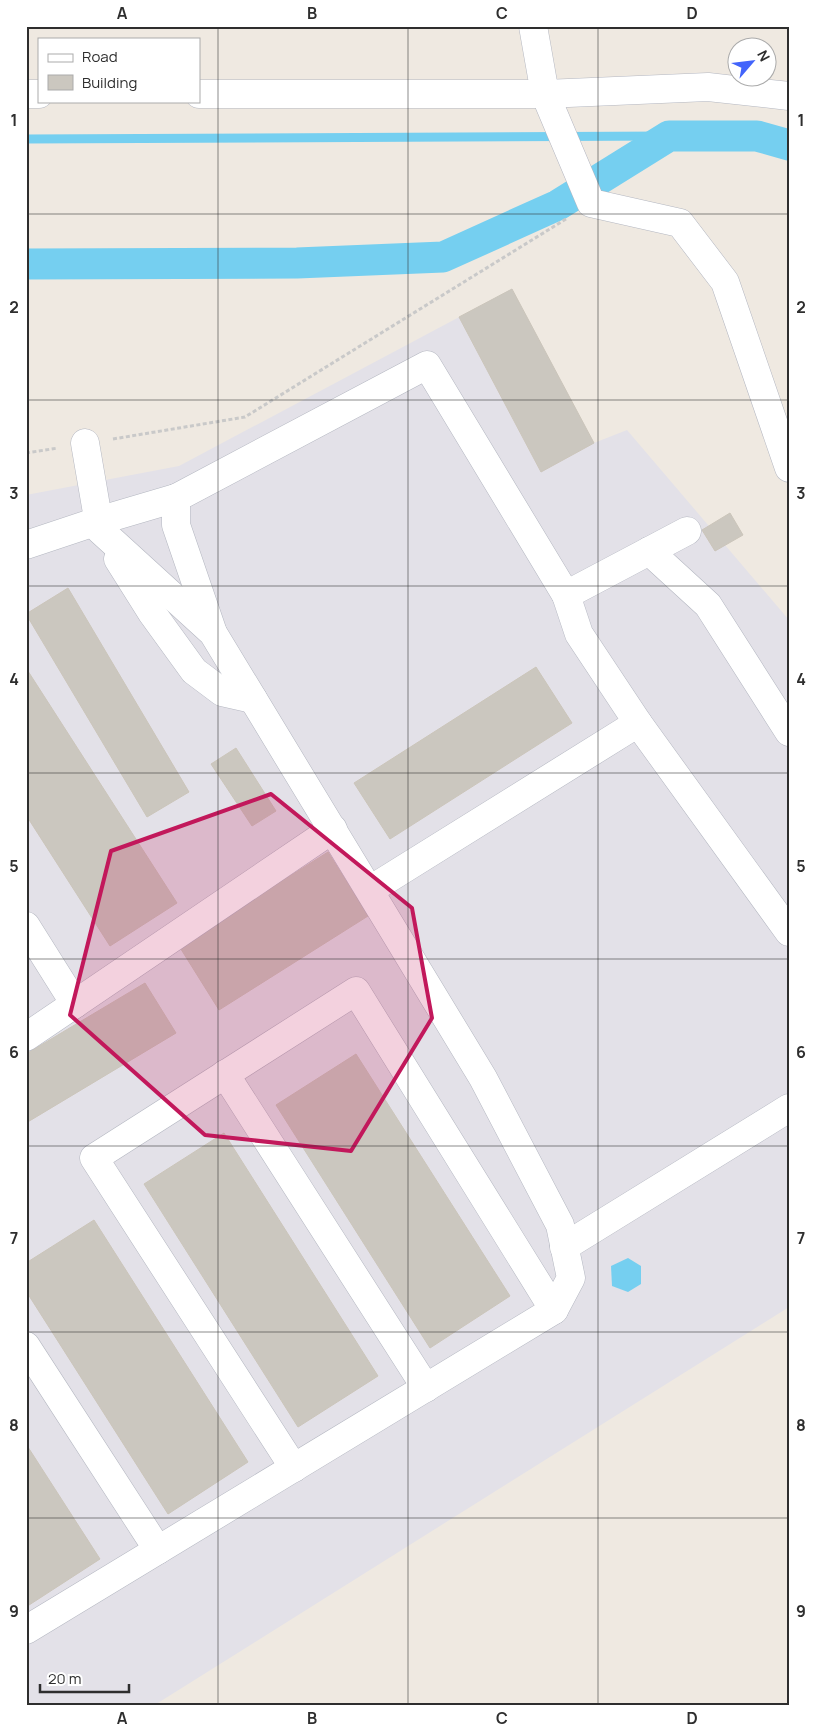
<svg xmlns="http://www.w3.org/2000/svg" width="815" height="1732" font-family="Manrope,sans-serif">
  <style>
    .industrial { fill: #e3e1e8 }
    .water { fill: #75cff0 }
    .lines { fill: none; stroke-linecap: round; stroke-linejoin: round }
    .stream { stroke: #75cff0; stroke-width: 9 }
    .canal { stroke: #75cff0; stroke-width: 31 }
    .building { fill: #cbc7bf; stroke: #cbc5ba }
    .minor-casing { stroke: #b4b7c1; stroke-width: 29 }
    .path { stroke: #c9c9c9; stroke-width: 3; stroke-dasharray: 4 2.5; stroke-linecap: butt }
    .minor { stroke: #fff; stroke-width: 28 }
    .marked { fill: #c2185b; fill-opacity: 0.2; stroke: #c2185b; stroke-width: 4; stroke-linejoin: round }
    .grid { fill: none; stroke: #2e2e2e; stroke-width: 1; stroke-opacity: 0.55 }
    .neatline { fill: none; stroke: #2e2e2e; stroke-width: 2 }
    .grid-label { font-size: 16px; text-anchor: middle; font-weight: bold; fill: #2e2e2e }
  </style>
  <rect width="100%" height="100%" fill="#efe9e1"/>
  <path class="industrial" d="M512 289 594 443 627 430 789 620V1307L153 1706H26V495L179 466Z"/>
  <path class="water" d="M628 1258 641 1266V1284L628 1292 612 1286 611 1266Z"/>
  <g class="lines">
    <path class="stream" d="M26 139 669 136"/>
    <path class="canal" d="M26 264 297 263 443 257 558 205 669 136H757L789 145"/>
  </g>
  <g class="building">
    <path d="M512 289 594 443 541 472 459 317Z"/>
    <path d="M730 513 743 535 715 551 702 530Z"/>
    <path d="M68 588 189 792 147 817 26 614Z"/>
    <path d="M536 667 572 723 390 839 354 783Z"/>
    <path d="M26 668 177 903 110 946 26 815Z"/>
    <path d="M236 748 276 811 252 826 211 764Z"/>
    <path d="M328 852 368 916 219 1010 179 946Z"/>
    <path d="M145 983 176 1033 26 1123V1054Z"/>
    <path d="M356 1054 510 1296 430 1348 276 1105Z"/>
    <path d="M224 1133 378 1376 298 1427 144 1184Z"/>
    <path d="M94 1220 248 1462 168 1514 26 1291V1263Z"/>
    <path d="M26 1444 100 1559 26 1607Z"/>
  </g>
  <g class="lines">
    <defs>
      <g id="minor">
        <path d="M533 26 545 94 591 203 680 223 725 282 789 468"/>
        <path d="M26 94H39"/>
        <path d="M199 94H545L708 87 789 96"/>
        <path d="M176 498V525L212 630"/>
        <path d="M26 545 98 521 176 498 427 365 566 595"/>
        <path d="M649 551 708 605 789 732"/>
        <path d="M118 559 152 613 194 671 222 692 253 699"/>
        <path d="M638 723 579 634 566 595 687 531"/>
        <path d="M370 890 638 723 789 932"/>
        <path d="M26 926 75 1004"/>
        <path d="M26 1037 333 829"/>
        <path d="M225 1074 426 1388"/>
        <path d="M564 1247 789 1108"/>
        <path d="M26 1346 158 1550"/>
        <path d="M294 1468 94 1158 356 991 554 1310"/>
        <path d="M26 1630 554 1310 571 1278 560 1225 483 1078 213 633 100 530 85 443"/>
      </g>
    </defs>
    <use href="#minor" class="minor-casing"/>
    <g class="path">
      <path d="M113 439 245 417 566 219"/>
      <path d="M26 453 58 448"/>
    </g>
    <use href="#minor" class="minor"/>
  </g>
  <path class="marked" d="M271 794 412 908 432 1018 351 1151 205 1135 70 1015 111 851Z"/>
  <path class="grid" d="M218 26V1706M408 26V1706M598 26V1706M26 214H789M26 400H789M26 586H789M26 773H789M26 959H789M26 1146H789M26 1332H789M26 1518H789"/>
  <rect width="815" height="1732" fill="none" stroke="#ffffff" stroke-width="55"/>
  <rect x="38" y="38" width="162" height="65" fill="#ffffff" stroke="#ababab"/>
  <rect x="48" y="54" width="25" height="8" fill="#ffffff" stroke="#ababab"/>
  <text x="82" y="62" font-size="15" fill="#2e2e2e">Road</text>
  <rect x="48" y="75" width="25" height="15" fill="#cbc7bf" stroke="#ababab"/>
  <text x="82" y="88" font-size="15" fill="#2e2e2e">Building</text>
  <g transform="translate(752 62) rotate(62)"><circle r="24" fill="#ffffff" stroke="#ababab"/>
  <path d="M0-4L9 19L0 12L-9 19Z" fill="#4264fb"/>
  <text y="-8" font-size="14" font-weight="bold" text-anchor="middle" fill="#2e2e2e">N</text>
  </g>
  <path d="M40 1684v8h89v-8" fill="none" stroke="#2e2e2e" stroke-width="2.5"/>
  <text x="48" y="1684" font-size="15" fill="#2e2e2e" stroke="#ffffff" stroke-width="4" paint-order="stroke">20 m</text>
  <rect x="28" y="28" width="760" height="1676" class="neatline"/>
  <g class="grid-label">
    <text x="122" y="19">A</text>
    <text x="312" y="19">B</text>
    <text x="502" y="19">C</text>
    <text x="692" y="19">D</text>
    <text x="14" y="126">1</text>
    <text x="801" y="126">1</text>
    <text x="14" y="313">2</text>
    <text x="801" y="313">2</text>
    <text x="14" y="499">3</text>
    <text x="801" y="499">3</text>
    <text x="14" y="685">4</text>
    <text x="801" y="685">4</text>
    <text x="14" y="872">5</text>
    <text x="801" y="872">5</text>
    <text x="14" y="1058">6</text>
    <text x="801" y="1058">6</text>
    <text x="14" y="1244">7</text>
    <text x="801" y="1244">7</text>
    <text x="14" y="1431">8</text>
    <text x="801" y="1431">8</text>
    <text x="14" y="1617">9</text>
    <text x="801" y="1617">9</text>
    <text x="122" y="1724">A</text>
    <text x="312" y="1724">B</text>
    <text x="502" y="1724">C</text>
    <text x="692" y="1724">D</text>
  </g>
</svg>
